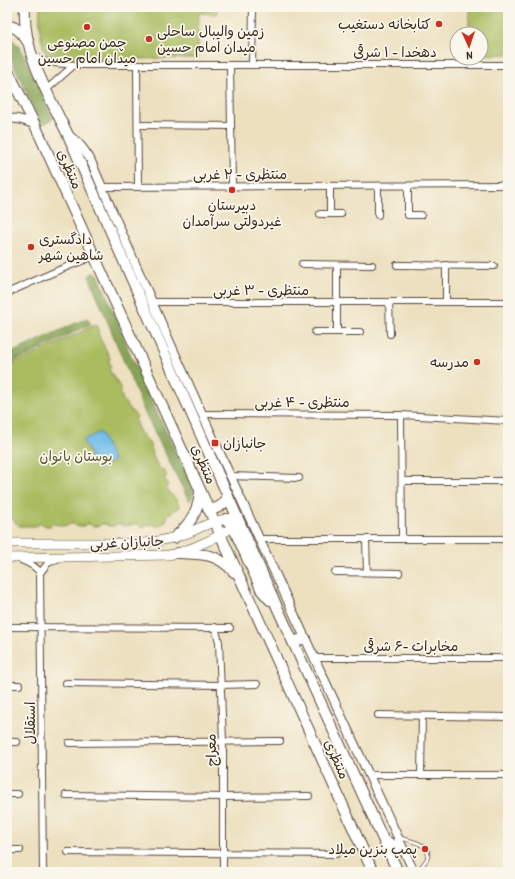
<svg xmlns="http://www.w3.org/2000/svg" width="515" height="879" font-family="'Patrick Hand','Playpen Sans Arabic',sans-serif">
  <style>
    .green { fill: #a9bc60; stroke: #72733f }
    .forest { fill: #86a456; stroke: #60673a }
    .water { fill: #70bcea; stroke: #567384 }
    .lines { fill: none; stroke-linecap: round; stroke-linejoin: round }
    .service-casing { stroke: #564536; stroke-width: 4.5 }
    .minor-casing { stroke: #564536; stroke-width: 8 }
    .tertiary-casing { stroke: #564536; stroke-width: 10 }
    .secondary-casing { stroke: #564536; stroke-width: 10 }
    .primary-casing { stroke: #564536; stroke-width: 12 }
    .service { stroke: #fff; stroke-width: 3 }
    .minor { stroke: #fff; stroke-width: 6 }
    .tertiary { stroke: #fff; stroke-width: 8 }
    .secondary { stroke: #fff; stroke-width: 9 }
    .primary { stroke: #fff; stroke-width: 10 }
    .poi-dot { fill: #c8321e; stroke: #fbf7ec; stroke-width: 1.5 }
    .labels { text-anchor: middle; stroke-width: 3.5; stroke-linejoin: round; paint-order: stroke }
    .poi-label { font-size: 14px; fill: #3b2a1e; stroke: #fbf7ec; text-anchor: end }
    .street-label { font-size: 14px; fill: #3b2a1e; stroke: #fbf7ec }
    .park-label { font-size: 14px; fill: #5c5632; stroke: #fbf7ec }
  </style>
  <rect width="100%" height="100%" fill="#fbf7ec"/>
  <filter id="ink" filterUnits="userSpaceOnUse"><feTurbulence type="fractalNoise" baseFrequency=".025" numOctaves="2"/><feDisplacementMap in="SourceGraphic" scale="8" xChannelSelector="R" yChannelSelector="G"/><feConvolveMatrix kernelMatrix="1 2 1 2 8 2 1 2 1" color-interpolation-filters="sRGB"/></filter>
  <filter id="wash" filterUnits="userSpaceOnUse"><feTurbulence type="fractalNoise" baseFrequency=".012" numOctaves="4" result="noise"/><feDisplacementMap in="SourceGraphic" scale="16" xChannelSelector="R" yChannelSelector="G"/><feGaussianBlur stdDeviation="0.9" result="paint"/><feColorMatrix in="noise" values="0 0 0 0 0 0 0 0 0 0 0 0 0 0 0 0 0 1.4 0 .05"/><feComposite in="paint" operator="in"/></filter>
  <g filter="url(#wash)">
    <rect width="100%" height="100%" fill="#ece0bf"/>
    <g class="green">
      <path d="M40 7H218L217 14 199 13 198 58 56 60C53 59 49 57 47 55 40 47 39 18 40 7Z"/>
      <path d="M469 7H508V54L481 55V34H469Z"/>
      <path d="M97 324 99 330 98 334 110 358 109 362 111 367 109 369 121 389C119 399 130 409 137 417L135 420C137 424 138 429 140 432 143 436 148 440 150 445 152 448 151 451 152 454 154 459 157 464 160 469L164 470 167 476 164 478 168 484 166 488C169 492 173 497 177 500V502L180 507 169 514 167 517 166 521 161 526H155L153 524 141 527 138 524C132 524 128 526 122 526L121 524H117L115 526H108L107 524H101L99 526H92L90 524H86L84 526H76L74 524H70L67 526 53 524 51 526H45L43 524H38L36 526H19L11 518H7V367Z"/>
    </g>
    <g class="forest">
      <path d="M9 36 20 47 53 119 41 125 8 51Z"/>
      <path d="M93 272 98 274 131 356 193 490C193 494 193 499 189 501L144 411 89 276Z"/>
      <path d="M87 318 91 324 7 365V345L11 353Z"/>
    </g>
    <path class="water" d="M100 432 114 461 97 469 83 440Z"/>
  </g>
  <g filter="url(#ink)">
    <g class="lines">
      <defs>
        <g id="service">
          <path d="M7 535 12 542"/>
          <path d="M400 838C409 840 433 844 427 859 425 863 420 867 418 872"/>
        </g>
        <g id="minor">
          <path d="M32 55 45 62 75 65H508"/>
          <path d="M137 65 138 187"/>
          <path d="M230 65 232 186"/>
          <path d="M252 65 253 7"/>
          <path d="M46 90 74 65"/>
          <path d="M138 125 231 126"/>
          <path d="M330 186V214"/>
          <path d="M378 186V215"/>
          <path d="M408 186V215H421"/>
          <path d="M102 187 508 185"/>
          <path d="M320 214H341"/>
          <path d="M302 264 372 265"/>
          <path d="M337 265V332"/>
          <path d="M397 265 494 266"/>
          <path d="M446 265V302"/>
          <path d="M7 293 59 270 94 256"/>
          <path d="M151 302H508"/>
          <path d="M389 302 390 334"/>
          <path d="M315 332H360"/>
          <path d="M202 414 401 415 508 421"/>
          <path d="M401 415 402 539"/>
          <path d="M231 476 299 478"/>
          <path d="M402 481H508"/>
          <path d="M260 539H508"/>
          <path d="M366 539 367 572"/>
          <path d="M21 560C29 563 36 566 40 573"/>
          <path d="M335 572 399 573"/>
          <path d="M7 627 230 628"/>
          <path d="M215 627 219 642 223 741V872"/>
          <path d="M314 658H508"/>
          <path d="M66 683 221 685 257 684"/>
          <path d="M7 685H19"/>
          <path d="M378 715 508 717"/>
          <path d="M7 742H17"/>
          <path d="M69 743 280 741"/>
          <path d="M369 775H508"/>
          <path d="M421 775 422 716"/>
          <path d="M7 794H18"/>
          <path d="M66 795 224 797 309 796"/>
          <path d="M7 850H20"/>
          <path d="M68 852 336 854"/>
          <path d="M43 872 40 573 48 563 57 559"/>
        </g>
        <g id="tertiary">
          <path d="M7 119C16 117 27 121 35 125"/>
          <path d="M68 135C78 141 83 148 90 159 192 399 304 635 414 872"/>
        </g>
        <g id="secondary">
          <path d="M7 543H145C160 541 174 538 188 533 204 526 214 520 233 518"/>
          <path d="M7 558 169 555C185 552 227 535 237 522"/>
        </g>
        <g id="primary">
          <path d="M25 7C22 51 49 96 68 135L277 607 398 872"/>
          <path d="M7 26C18 26 22 34 28 42"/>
          <path d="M7 69 35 125 373 872"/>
          <path d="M208 509C219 509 223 506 228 496"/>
          <path d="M226 519 233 527 262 591 270 600"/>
          <path d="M174 538C189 526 199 511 200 491"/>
          <path d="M178 553C203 554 217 553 234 572"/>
          <path d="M293 642 305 638"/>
          <path d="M384 840 405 852"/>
        </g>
      </defs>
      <use href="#service" class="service-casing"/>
      <use href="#minor" class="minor-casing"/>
      <use href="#tertiary" class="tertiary-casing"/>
      <use href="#secondary" class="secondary-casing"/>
      <use href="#primary" class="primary-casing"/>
      <use href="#service" class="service"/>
      <use href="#minor" class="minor"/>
      <use href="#tertiary" class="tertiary"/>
      <use href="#secondary" class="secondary"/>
      <use href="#primary" class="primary"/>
    </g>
  </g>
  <g class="poi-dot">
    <circle cx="439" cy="24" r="4"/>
    <circle cx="87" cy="27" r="4"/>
    <circle cx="149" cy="39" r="4"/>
    <circle cx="232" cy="190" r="4"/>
    <circle cx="31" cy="247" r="4"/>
    <circle cx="477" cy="362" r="4"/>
    <rect x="211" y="439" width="8" height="8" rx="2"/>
    <circle cx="425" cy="849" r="4"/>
  </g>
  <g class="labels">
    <g class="poi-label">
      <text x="431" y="29">کتابخانه دستغیب</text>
      <text x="157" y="36" text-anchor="start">زمین والیبال ساحلی<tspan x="157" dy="16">میدان امام حسین</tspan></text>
      <text x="87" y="47" text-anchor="middle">چمن مصنوعی<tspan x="87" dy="16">میدان امام حسین</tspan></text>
      <text x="232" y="210" text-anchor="middle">دبیرستان<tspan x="232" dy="16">غیردولتی سرآمدان</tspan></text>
      <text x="39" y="244" text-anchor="start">دادگستری<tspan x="39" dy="16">شاهین شهر</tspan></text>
      <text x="469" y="367">مدرسه</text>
      <text x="223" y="448" text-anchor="start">جانبازان</text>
      <text x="417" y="854">پمپ بنزین میلاد</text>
    </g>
    <g class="street-label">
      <text x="395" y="57">دهخدا - ۱ شرقی</text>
      <text transform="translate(70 169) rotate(66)" y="5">منتظری</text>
      <text x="240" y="179">منتظری - ۲ غربی</text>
      <text x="261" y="295">منتظری - ۳ غربی</text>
      <text x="302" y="407">منتظری - ۴ غربی</text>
      <text transform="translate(204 464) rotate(66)" y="5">منتظری</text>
      <text transform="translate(127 542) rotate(-2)" y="5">جانبازان غربی</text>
      <text x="411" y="651">مخابرات -۶ شرقی</text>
      <text transform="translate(30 723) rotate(-90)" y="5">استقلال</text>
      <text transform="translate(211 750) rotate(-91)" y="5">معراج</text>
      <text transform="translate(337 759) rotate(66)" y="5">منتظری</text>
    </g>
    <g class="park-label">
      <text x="76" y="461">بوستان بانوان</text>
    </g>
  </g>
  <rect width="515" height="879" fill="none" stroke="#fbf7ec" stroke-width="24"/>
  <g transform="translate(469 46) rotate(177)"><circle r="19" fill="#fbf7ec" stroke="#aea59a"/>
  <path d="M0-3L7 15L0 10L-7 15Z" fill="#c8321e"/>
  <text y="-6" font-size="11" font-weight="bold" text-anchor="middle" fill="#3b2a1e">N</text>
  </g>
</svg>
